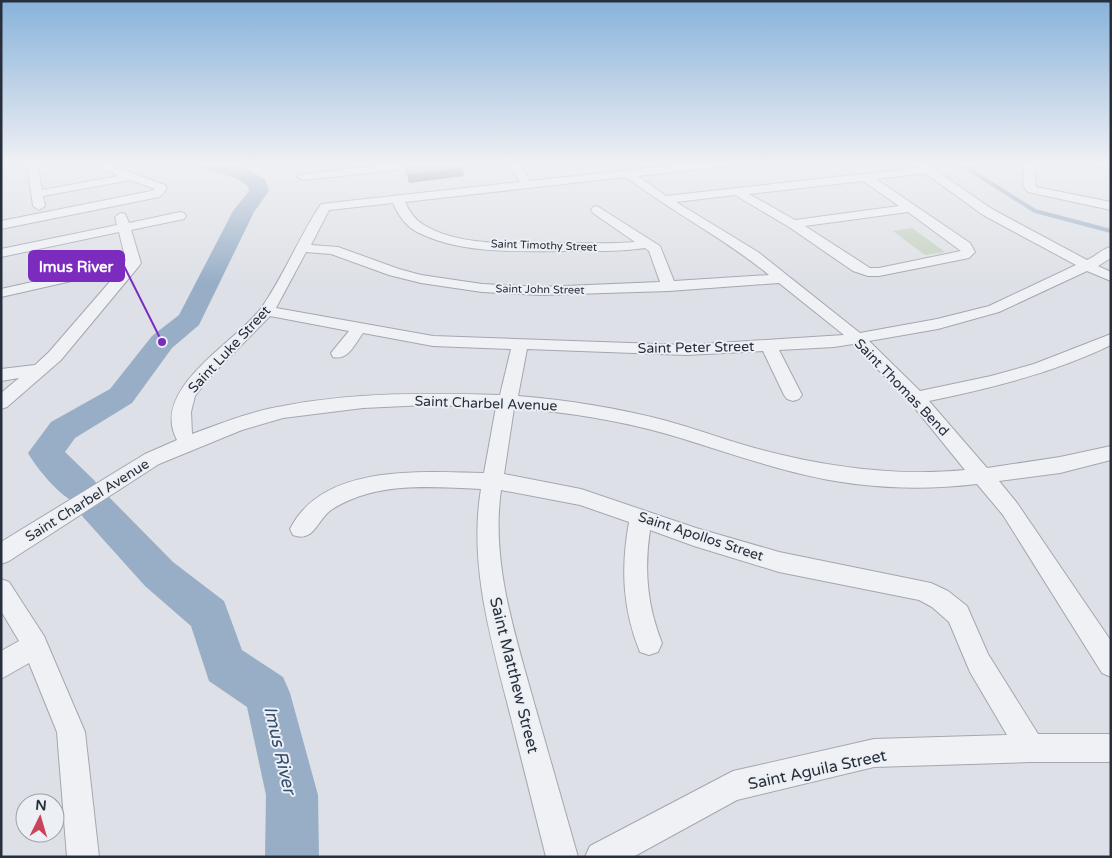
<svg xmlns="http://www.w3.org/2000/svg" width="1112" height="858" font-family="'Varela Round',sans-serif">
  <style>
    .green { fill: #c3d0be }
    .lines { fill: none; stroke-linecap: round; stroke-linejoin: round }
    .stream { stroke: #98aec6; stroke-width: 4 }
    .river { fill: #98aec6; fill-rule: evenodd }
    .minor-casing { stroke: #a3a7b0; stroke-width: 2 }
    .major-casing { stroke: #9ca5b2; stroke-width: 2 }
    .minor { fill: #eff1f5; fill-rule: evenodd }
    .major { fill: #fff; fill-rule: evenodd }
    .shaded-wall { fill: #7e8288 }
    .building { fill: #b4bac3; stroke: #7e8288 }
    .labels { text-anchor: middle; stroke-width: 4; stroke-linejoin: round; paint-order: stroke }
    .far-street-label { font-size: 11px; fill: #272f3c; stroke: #eceff4 }
    .street-label { font-size: 14px; fill: #272f3c; stroke: #eceff4 }
    .near-street-label { font-size: 16px; fill: #272f3c; stroke: #eceff4 }
    .near-water-label { font-size: 18px; font-style: italic; fill: #324e6f; stroke: #eceff4 }
    .leader { fill: none; stroke: #7b2cbf; stroke-width: 2 }
    .callout-dot { fill: #7b2cbf; stroke: #eceff4; stroke-width: 2 }
    .callout { fill: #7b2cbf; stroke: #7b2cbf; stroke-width: 2 }
    .callout-label { font-size: 15px; text-anchor: middle; font-weight: bold; fill: #fff }
  </style>
  <rect width="100%" height="100%" fill="#dde0e6"/>
  <path class="green" d="M912 228 945 252 925 255 893 231Z"/>
  <g class="lines">
    <path class="stream" d="M959 163 1035 211 1111 231"/>
    <path class="river" d="M200 163C229 163 239 164 265 179L269 191 254 212 199 325 172 348 132 403 75 438 65 452 95 481 100 491 99 493 109 497 173 562 224 601 242 650 283 677 290 693 318 795 319 857H265L266 795 247 707 209 681 191 626 145 586 83 517 78 507 79 504C62 499 37 469 28 453L51 422 110 389 152 336 179 315 233 211 249 191 248 186 235 178 202 167Z"/>
    <defs>
      <g id="minor">
        <path d="M27 163H37L42 190 119 176 90 163H105L165 185 167 187 164 193 159 197 1 229V221L151 191 155 189 131 180 43 196 45 206 39 210 33 206Z"/>
        <path d="M404 163H441L436 166 303 180 297 177 303 174Z"/>
        <path d="M508 163H518L530 181 697 163H732L727 166 638 176 666 196 917 168 913 163H925L992 209 1087 260C1095 257 1103 248 1111 247V258L1098 266 1111 272V281L1087 271 999 312 938 329 869 341 920 391 991 376 1034 364 1111 334V345C1053 373 991 388 929 401L987 468 1060 457 1111 446V460L1060 473 999 481 1017 503 1111 641V677L1102 673 1003 515 977 484C919 491 857 488 801 474 755 463 711 447 667 434 617 420 566 412 514 408L504 474 581 489 696 528 779 552 931 583 948 591 967 606 988 654 1038 734H1111V762H1031L874 767 737 800 633 857H585L590 846 733 771 874 739 1007 735 970 672 949 622 932 607 919 600 779 572 694 546 650 530C644 570 647 605 662 643L658 652 649 655 640 652C622 608 621 567 629 522L580 505 501 490C491 561 514 631 533 699 548 752 563 804 578 857H546C533 805 520 753 507 702 489 632 469 561 481 489 430 487 376 481 331 510 317 520 314 543 293 535L290 529C323 463 422 472 484 473L496 407 426 405 363 408 283 418 242 430 159 464 9 561 1 564V542L145 454 177 440C149 388 237 342 262 307 284 275 299 237 321 204L520 182ZM925 173 983 215 1076 265 989 306 937 319 860 333 758 252 676 202 735 195 789 227 853 271 868 276H879L969 258 975 252 970 243 876 179ZM626 177C672 212 724 238 769 275L674 281 660 246 597 206 593 207 591 210 593 213 635 242C612 244 589 243 566 243 524 243 461 248 424 225 415 220 409 211 405 202ZM863 181 899 206 795 220 749 194ZM393 203C398 215 406 226 417 232 462 255 520 251 568 251 594 251 620 252 645 248L649 251 660 282 541 287 482 284 421 275 399 269 338 247 311 245 329 210ZM908 212 961 251 879 268H870L805 226ZM306 252 331 254 389 275 421 283 482 292 541 295 669 291 779 283 844 335 687 345 433 336 276 308ZM270 316 349 331 331 353 333 357C348 361 355 344 363 333L433 346 511 349 500 395C428 393 355 392 283 406 252 411 222 423 192 434L191 412 195 396 208 379ZM853 344 910 402 965 470C894 477 820 466 751 447 723 439 696 429 667 421 618 408 568 400 518 396L527 349 687 355 763 351 784 395 787 399 793 401 799 399 802 395 779 350 834 347Z"/>
        <path d="M1024 163H1034L1036 187 1111 202V210L1028 192 1023 186Z"/>
        <path d="M180 212 184 213 186 216 184 219 131 230 141 263 139 266 61 360 7 407 1 409V393L19 378 1 381V369L35 365 49 352 120 270 1 297V289L126 261 119 232 1 257V249L117 225 115 217 121 213 125 214 129 223Z"/>
        <path d="M1 579 9 582 44 636 85 732 99 857H67L57 732 29 663 1 679V651L19 641 1 611Z"/>
      </g>
      <path id="major" d="M1099 163H1111V168L1101 166Z"/>
    </defs>
    <use href="#minor" class="minor-casing"/>
    <use href="#major" class="major-casing"/>
    <use href="#minor" class="minor"/>
    <use href="#major" class="major"/>
  </g>
  <g class="shaded-wall">
    <path d="M369 163H386L370 165Z"/>
    <path d="M463 168 464 176 409 183 407 175Z"/>
  </g>
  <path class="building" d="M405 163H461L463 168 407 175Z"/>
  <linearGradient id="sky" x2="0" y2="1"><stop stop-color="#88b2da"/><stop offset="0.58" stop-color="#f0f1f4"/><stop offset="1" stop-color="#f0f1f4" stop-opacity="0"/></linearGradient>
  <rect width="1112" height="283" fill="url(#sky)"/>
  <g class="labels">
    <g class="far-street-label">
      <text transform="translate(544 245) rotate(2)" y="4">Saint Timothy Street</text>
      <text transform="translate(540 289) rotate(1)" y="4">Saint John Street</text>
    </g>
    <g class="street-label">
      <text transform="translate(696 347) rotate(-1)" y="5">Saint Peter Street</text>
      <text transform="translate(229 349) rotate(-47)" y="5">Saint Luke Street</text>
      <text transform="translate(902 387) rotate(46)" y="5">Saint Thomas Bend</text>
      <text transform="translate(486 403) rotate(2)" y="5">Saint Charbel Avenue</text>
      <text transform="translate(87 500) rotate(-32)" y="5">Saint Charbel Avenue</text>
      <text transform="translate(701 536) rotate(18)" y="5">Saint Apollos Street</text>
    </g>
    <g class="near-street-label">
      <text transform="translate(515 675) rotate(76)" y="6">Saint Matthew Street</text>
      <text transform="translate(817 769) rotate(-12)" y="6">Saint Aguila Street</text>
    </g>
    <g class="near-water-label">
      <text transform="translate(280 750) rotate(77)" y="6">Imus River</text>
    </g>
  </g>
  <path class="leader" d="M162 342L124 266"/>
  <circle class="callout-dot" cx="162" cy="342" r="5"/>
  <rect class="callout" x="29" y="251" width="95" height="30" rx="5"/>
  <g class="callout-label">
    <text x="76" y="272">Imus River</text>
  </g>
  <rect width="1112" height="858" fill="none" stroke="#272f3c" stroke-width="5"/>
  <g transform="translate(40 818) rotate(5)"><circle r="24" fill="#eceff4" stroke="#9da2aa"/>
  <path d="M0-4L9 19L0 12L-9 19Z" fill="#ca4358"/>
  <text y="-8" font-size="14" font-weight="bold" text-anchor="middle" fill="#272f3c">N</text>
  </g>
</svg>
